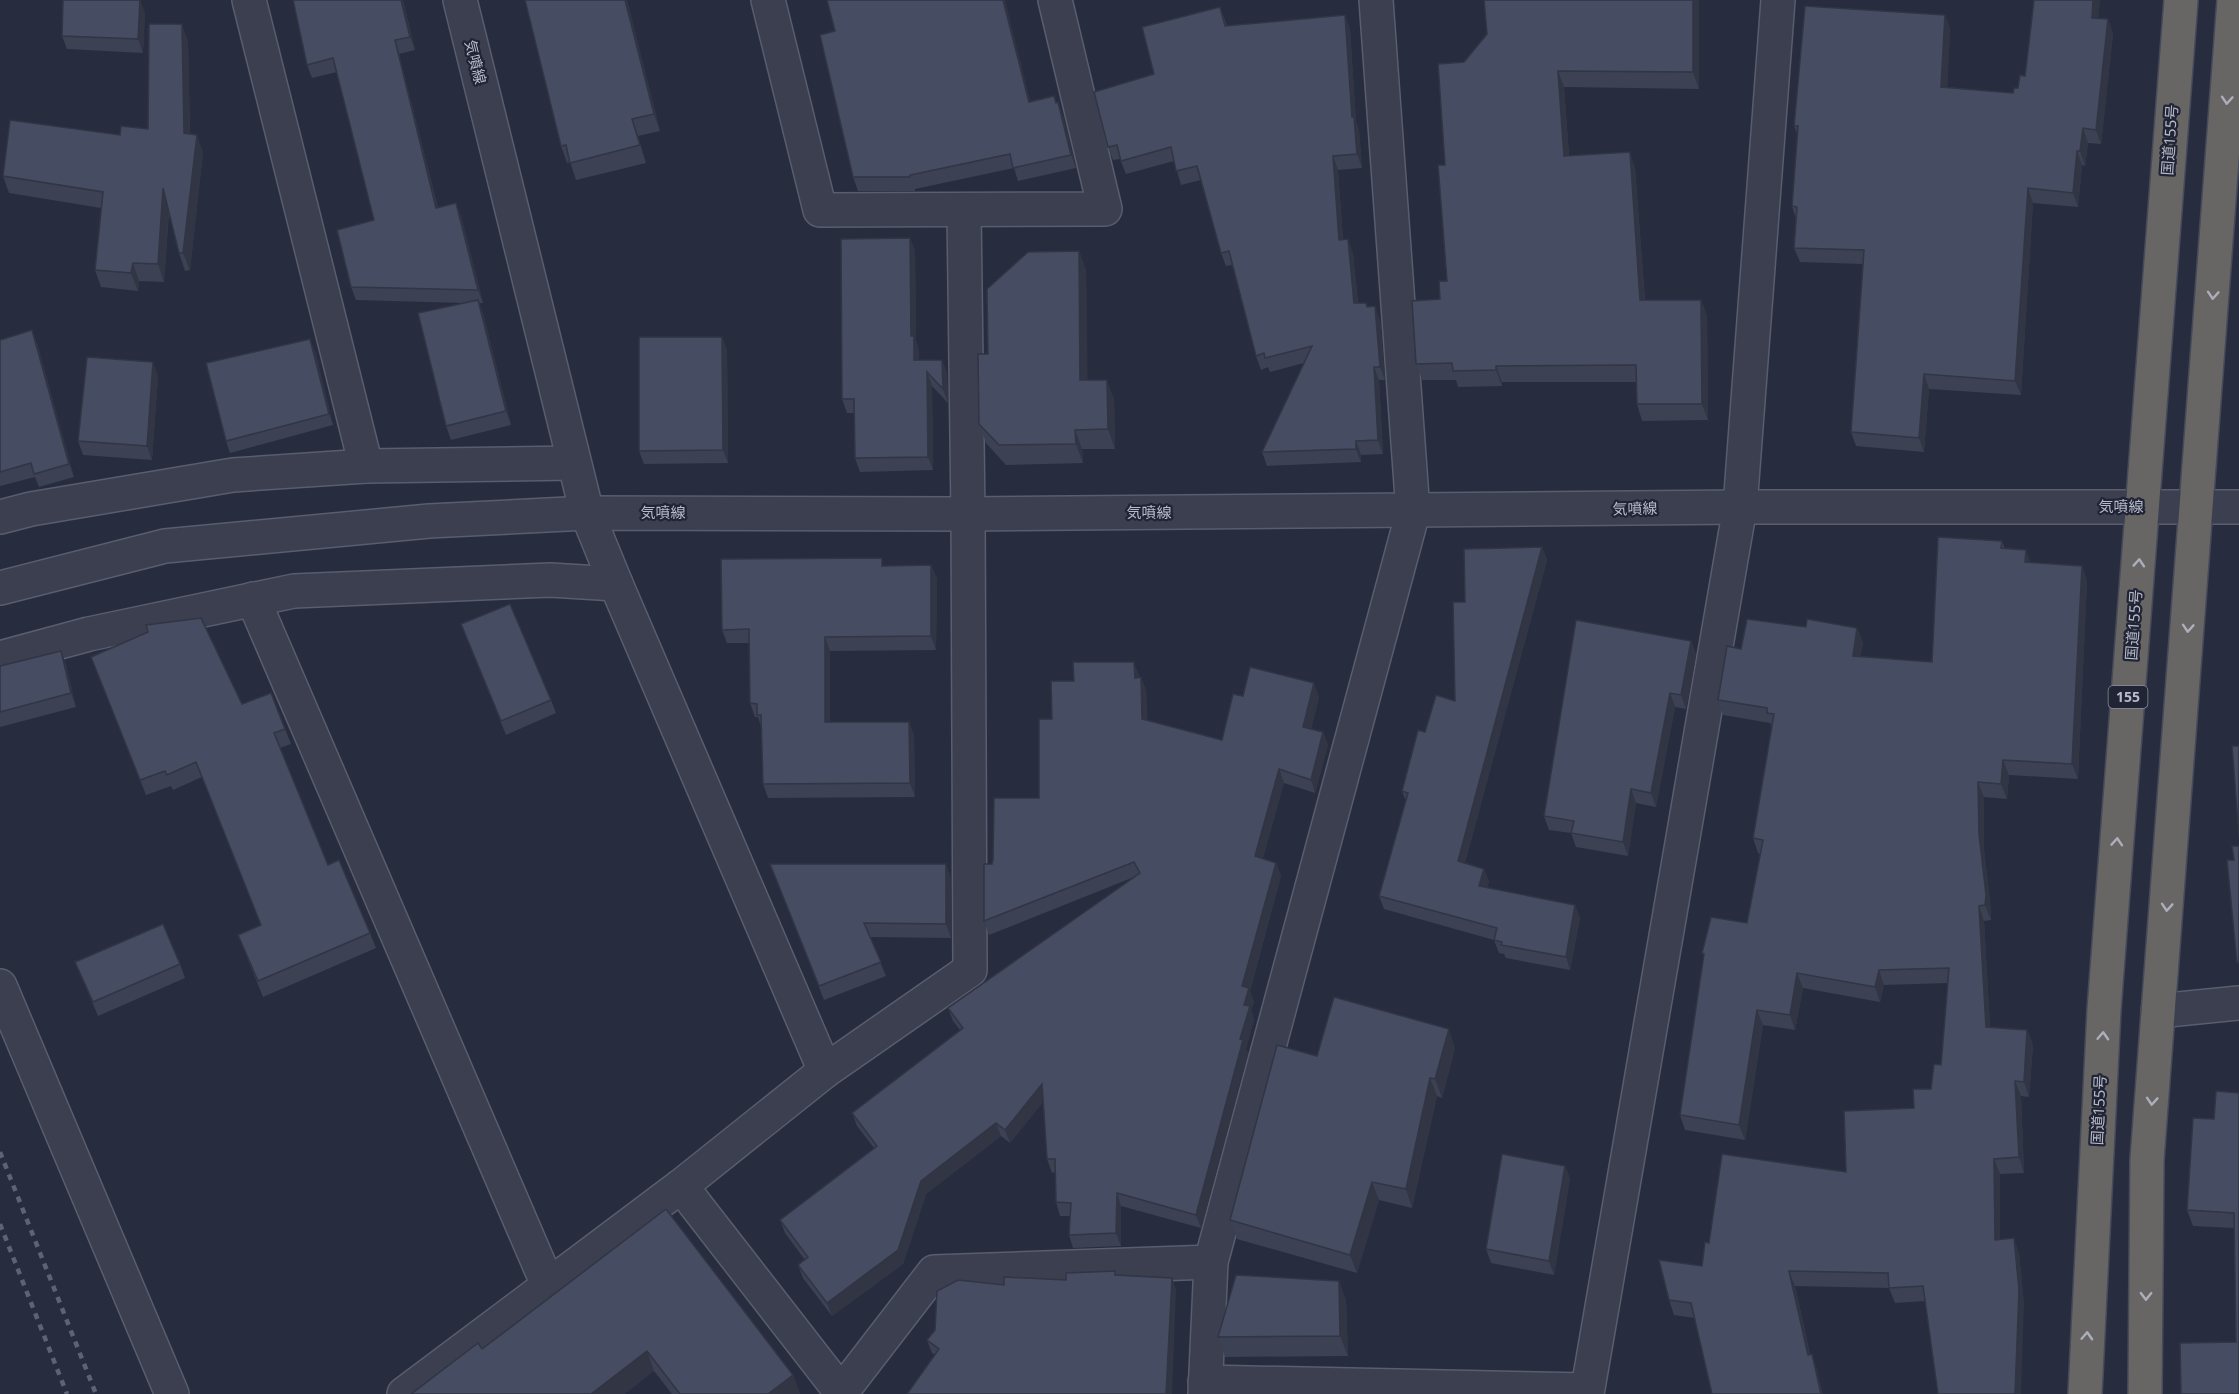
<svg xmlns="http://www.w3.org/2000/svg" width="2239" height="1394" font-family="'Noto Sans','Noto Sans JP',sans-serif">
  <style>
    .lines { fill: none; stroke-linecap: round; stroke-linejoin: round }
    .minor-casing { stroke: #595d6d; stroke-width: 36 }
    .tertiary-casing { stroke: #595d6d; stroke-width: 36 }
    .trunk-casing { stroke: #464a5a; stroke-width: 36 }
    .minor { stroke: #3b3f4f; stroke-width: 33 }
    .tertiary { stroke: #3b3f4f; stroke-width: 33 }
    .trunk { stroke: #676664; stroke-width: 33 }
    .rail { stroke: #5d6376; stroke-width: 4.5; stroke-dasharray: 6 6; stroke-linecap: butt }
    .wall { fill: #3c4153 }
    .shaded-wall { fill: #313544 }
    .building { fill: #464c61; stroke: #313544; stroke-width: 1.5 }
    .oneway { stroke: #acaebb }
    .labels { text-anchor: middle; stroke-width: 4.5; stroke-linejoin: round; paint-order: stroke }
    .shield { fill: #202434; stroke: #8a8e9d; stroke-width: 1.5 }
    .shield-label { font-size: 14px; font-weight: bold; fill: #b8bbca }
    .street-label { font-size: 15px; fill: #b8bbca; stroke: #202434 }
  </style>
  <rect width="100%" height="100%" fill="#272d3f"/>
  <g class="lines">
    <defs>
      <g id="minor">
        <path d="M249 0 366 466"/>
        <path d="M768 0 820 210 1105 209 1055 0"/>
        <path d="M587 513 616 584 825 1071"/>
        <path d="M0 517 31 509 233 475 366 466 574 463"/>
        <path d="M253 599 548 1285"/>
        <path d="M0 658 89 634 294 591 550 580 616 584"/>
        <path d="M0 986 172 1394"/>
        <path d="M2158 1011 2239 1003"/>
        <path d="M681 1186 841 1392"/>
        <path d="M1205 1382 1587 1390"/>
        <path d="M404 1394 681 1186 825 1071 970 970 968 514 964 210"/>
        <path d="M840 1394 934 1272 1211 1262"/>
        <path d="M1205 1394 1211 1262 1413 512 1376 0"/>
        <path d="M1587 1394 1740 507 1778 0"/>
      </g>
      <g id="tertiary">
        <path d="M460 0 587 513"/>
        <path d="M0 588 165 546 429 521 587 513 968 514 1740 507H2239"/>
      </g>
      <g id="trunk">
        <path d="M2085 1394 2104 1010 2181 0"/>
        <path d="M2145 1394 2147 1160 2234 0"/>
      </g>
    </defs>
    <use href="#minor" class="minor-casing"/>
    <use href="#tertiary" class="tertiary-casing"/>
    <use href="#trunk" class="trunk-casing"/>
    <use href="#minor" class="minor"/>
    <use href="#tertiary" class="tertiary"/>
    <use href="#trunk" class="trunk"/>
    <g class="rail">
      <path d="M0 1152 96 1394"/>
      <path d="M0 1224 67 1394"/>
    </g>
  </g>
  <g class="wall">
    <path d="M403 0 415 50 399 54 438 208 461 216 483 303H479L483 313 511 425 451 440 446 426 463 303 356 300 351 287 374 220 337 72 312 78 307 65Z"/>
    <path d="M525 0H627L660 131 638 136 646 163 576 180 570 162 567 163 561 146Z"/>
    <path d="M1484 0H1699V89L1564 87 1569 155 1635 168 1645 300H1701L1707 316 1708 420 1642 421 1637 404 1636 382H1502V386L1458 387 1456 380H1422L1416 364 1447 281 1445 165 1464 62 1487 34Z"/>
    <path d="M2034 0H2100L2098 18 2108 19 2113 34 2101 144 2088 143 2085 166 2082 165 2078 207 2033 203 2021 395 1929 389 1924 452 1856 446 1851 432 1863 264 1800 262 1794 248 1796 219 1792 206 1798 135 1794 126 1945 15 1950 29 1947 87 2013 93 2018 88 2025 76Z"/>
    <path d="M1220 7 1227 26 1345 15 1350 29 1356 122 1359 130 1362 168 1338 170 1343 240 1353 253 1358 303H1366L1368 307 1380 320 1385 380H1379L1383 454 1361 455V462L1267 466 1262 452 1304 363 1270 372 1268 367 1261 370 1256 356 1232 265 1226 266 1221 253 1201 180 1181 185 1174 161 1126 174 1120 159 1113 160 1108 147 1154 74Z"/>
    <path d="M145 12 143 53 67 49 62 36Z"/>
    <path d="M188 41 190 134 203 152 190 270 185 271 179 253 169 212 164 282 139 281 138 291 101 287 95 270 101 208 9 193 3 176 120 135 148 129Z"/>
    <path d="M1031 102H1058L1063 116 1076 168 1018 181 1014 168 915 189V191H858L853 177Z"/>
    <path d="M910 238 915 251 916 341 919 350V360H942L947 374 948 403 932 386 933 470 860 472 855 458 854 413H847L842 399Z"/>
    <path d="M1079 251 1086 271 1087 380 1114 399 1115 449H1082L1083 463 1006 465 986 443 979 424 988 354Z"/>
    <path d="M722 337 727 350 728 463 644 464 639 451Z"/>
    <path d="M0 340 37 343 74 477 39 487 35 477 0 486Z"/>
    <path d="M315 351 333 425 230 453 226 441Z"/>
    <path d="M158 376 152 460 83 455 78 441Z"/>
    <path d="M2002 541 2005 549 2026 550 2030 562 2082 566 2087 581 2078 779 2009 775 2007 799 1984 797V849L1991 910V920L1984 921 1990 1027 2027 1030 2033 1045 2029 1097 2021 1096 2024 1173 2000 1174V1239L2019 1253 2024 1305 1925 1301 1895 1303 1889 1288 1795 1286 1810 1354 1817 1369 1694 1318 1674 1315 1669 1300 1702 1266 1709 1243 1846 1172 1914 1108 1931 1089 1941 1065 1948 983 1884 985 1880 1002 1803 988 1795 1030 1763 1025 1745 1140 1685 1130 1680 1115 1704 957 1702 953 1747 923 1760 854 1758 853 1753 838 1772 728 1770 723 1723 715 1718 700 1741 649 1806 627 1857 628 1863 643 1860 656 1932 662Z"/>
    <path d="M1542 547 1547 560 1465 863 1484 869 1489 882 1487 888 1575 905 1580 918 1570 970 1506 958 1504 954 1499 953 1494 940 1384 909 1379 896 1406 801 1402 791 1425 732 1455 701 1465 602Z"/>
    <path d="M931 565 937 579 936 650 830 651V722H909L914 736 915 797 768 798 763 784 761 726 758 717H755L750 703V643H727L722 630 884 566Z"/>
    <path d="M461 624 551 700 556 713 506 735Z"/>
    <path d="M1691 641 1696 655 1686 709 1675 707 1656 807 1636 803 1628 856 1576 847 1571 833 1549 830 1544 816Z"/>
    <path d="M61 651 66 665 76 707 0 727V666Z"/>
    <path d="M91 657 242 704 285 729 291 744 280 748 328 865 370 933 376 948 263 997 238 935 261 925 202 777 173 790 171 786 146 795Z"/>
    <path d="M1139 675V678L1141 677 1146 691 1147 720 1222 740 1243 696 1319 697 1311 729 1323 732 1328 745 1315 793 1284 783 1263 858 1276 863 1281 876 1250 991 1254 1002 1251 1010 1254 1019 1246 1049 1248 1053 1201 1228 1121 1206V1246L1073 1248 1069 1235 1070 1216H1060L1056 1202 1055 1172 1052 1173 1047 1159 1043 1102 1010 1143 1001 1136 926 1194 903 1264 832 1316 803 1278 798 1265 805 1260 785 1233 780 1220 874 1148 857 1126 852 1113 960 1030 953 1021 948 1008 1134 877 989 935 984 921 992 864 1039 798 1052 719 1074 681Z"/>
    <path d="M770 864 951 877V938L870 937 886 976 824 1000Z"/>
    <path d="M75 962 180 964 185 978 98 1016Z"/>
    <path d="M1455 1048 1442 1098 1437 1096 1412 1208 1379 1200 1357 1273 1237 1239 1230 1220 1317 1056Z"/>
    <path d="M2239 1093 2236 1342 2234 1228 2193 1226 2187 1210 2214 1119Z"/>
    <path d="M1565 1166 1570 1179 1554 1275 1491 1263 1486 1249Z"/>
    <path d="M666 1209 793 1375 800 1394H672L654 1371 482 1349Z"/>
    <path d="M1117 1275 1172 1278 1176 1291 935 1355 932 1353 927 1340 1004 1285Z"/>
    <path d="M1346 1300 1348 1356 1225 1357 1218 1337Z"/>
  </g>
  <g class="shaded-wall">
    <path d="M140 0 145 12 143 53 138 39Z"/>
    <path d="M401 0H403L415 50 410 37Z"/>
    <path d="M625 0H627L660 131 654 114Z"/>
    <path d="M1003 0H1005L1034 116 1029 102Z"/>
    <path d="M1693 0H1699V89L1693 72Z"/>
    <path d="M2093 0H2100L2097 32 2092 18Z"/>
    <path d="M1345 15 1350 29 1356 122 1359 130 1362 168 1357 154 1352 117Z"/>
    <path d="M1945 15 1950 29 1947 101 1941 87Z"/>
    <path d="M2108 19 2113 34 2101 144 2096 130Z"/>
    <path d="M182 24 188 41 190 151 184 133Z"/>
    <path d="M395 40 399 54 441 222 436 208Z"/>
    <path d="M1558 71 1564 87 1570 172 1564 156Z"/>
    <path d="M1058 102 1063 116 1076 168 1071 155Z"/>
    <path d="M632 119 638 136 646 163 640 145Z"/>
    <path d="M2083 128 2088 143 2085 166 2080 151Z"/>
    <path d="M197 135 203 152 190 270 183 253Z"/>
    <path d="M2077 151 2082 165 2078 207 2073 193Z"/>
    <path d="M1630 152 1635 168 1646 317 1640 300Z"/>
    <path d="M1333 156 1338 170 1344 254 1339 240Z"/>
    <path d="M163 188 169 205 164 282 158 264Z"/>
    <path d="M2028 188 2033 203 2021 395 2015 381Z"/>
    <path d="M456 203 461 216 483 303 478 290Z"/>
    <path d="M910 238 915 251 916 341 919 350V374L914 360 911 336Z"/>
    <path d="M1348 239 1353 253 1359 317 1354 303Z"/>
    <path d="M1079 251 1086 271 1088 400 1080 380Z"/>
    <path d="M133 263 139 281 138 291 131 273Z"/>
    <path d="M478 300 483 313 511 425 506 411Z"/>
    <path d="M1701 300 1707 316 1708 420 1702 404Z"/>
    <path d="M1375 306 1380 320 1385 380 1380 367Z"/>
    <path d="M32 330 37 343 74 477 69 464Z"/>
    <path d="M722 337 727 350 728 463 723 450Z"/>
    <path d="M310 339 315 351 333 425 329 414Z"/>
    <path d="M942 360 947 374 948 403 943 389Z"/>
    <path d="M153 362 158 376 152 460 147 446Z"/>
    <path d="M1496 366 1502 382V386L1496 370Z"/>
    <path d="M1374 367 1379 380 1383 454 1378 440Z"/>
    <path d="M927 372 932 386 933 470 928 457Z"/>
    <path d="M1924 374 1929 389 1924 452 1919 438Z"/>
    <path d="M1107 380 1114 399 1115 449 1108 429Z"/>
    <path d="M1075 430 1082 449 1083 463 1076 444Z"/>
    <path d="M1356 441 1361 455V462L1356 449Z"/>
    <path d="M1542 547 1547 560 1462 874 1458 861Z"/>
    <path d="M2026 550 2031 565 2025 562Z"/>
    <path d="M931 565 937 579 936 650 931 636Z"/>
    <path d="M2082 566 2087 581 2078 779 2072 764Z"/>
    <path d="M1857 628 1863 643 1858 671 1853 656Z"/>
    <path d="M825 637 830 651V736L825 722Z"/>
    <path d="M1691 641 1696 655 1686 709 1681 695Z"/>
    <path d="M61 651 66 665 76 707 71 693Z"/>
    <path d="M1134 662 1139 675 1140 691 1135 678Z"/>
    <path d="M1141 677 1146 691 1147 732 1142 719Z"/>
    <path d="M1314 683 1319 697 1308 740 1303 727Z"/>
    <path d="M1670 693 1675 707 1656 807 1651 793Z"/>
    <path d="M909 722 914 736 915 797 910 783Z"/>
    <path d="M1323 732 1328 745 1315 793 1311 780Z"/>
    <path d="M2003 760 2009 775 2007 799 2001 784Z"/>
    <path d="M1279 769 1284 783 1260 869 1255 856Z"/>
    <path d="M1978 782 1984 797V849L1991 910V920L1985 905 1979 834Z"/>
    <path d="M1631 789 1636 803 1628 856 1623 842Z"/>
    <path d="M1276 863 1281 876 1250 991 1254 1002 1251 1010 1254 1019 1246 1049 1248 1053 1201 1228 1196 1215 1240 1039 1242 986Z"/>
    <path d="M946 864 951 877V938L946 924Z"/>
    <path d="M1484 869 1489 882 1484 899 1479 886Z"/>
    <path d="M1575 905 1580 918 1570 970 1566 957Z"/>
    <path d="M1979 906 1984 921 1991 1042 1986 1027Z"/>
    <path d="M1879 970 1884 985 1880 1002 1875 987Z"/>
    <path d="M1797 973 1803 988 1795 1030 1790 1015Z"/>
    <path d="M1757 1010 1763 1025 1745 1140 1739 1125Z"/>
    <path d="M1449 1029 1455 1048 1442 1098 1435 1079Z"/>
    <path d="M2027 1030 2033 1045 2029 1097 2024 1082Z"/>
    <path d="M1430 1078 1437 1096 1412 1208 1406 1189Z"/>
    <path d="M2015 1081 2021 1096 2024 1173 2019 1157Z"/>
    <path d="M1042 1084 1047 1097 1010 1143 1005 1130Z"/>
    <path d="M996 1123 1001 1136 926 1194 903 1264 832 1316 827 1303 921 1181Z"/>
    <path d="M1994 1159 2000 1174V1255L1995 1240Z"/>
    <path d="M1565 1166 1570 1179 1554 1275 1549 1261Z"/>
    <path d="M1372 1182 1379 1200 1357 1273 1350 1255Z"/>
    <path d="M1117 1193 1121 1206V1246L1116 1233Z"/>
    <path d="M2014 1238 2019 1253 2024 1305 2021 1394H2015Z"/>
    <path d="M1789 1271 1795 1286 1813 1370 1808 1355Z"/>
    <path d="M1172 1278 1176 1291 1172 1394H1166Z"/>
    <path d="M1339 1281 1346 1300 1348 1356 1340 1336Z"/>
    <path d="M647 1351 654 1371 625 1394H591Z"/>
    <path d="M1812 1354 1817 1369 1823 1394H1821Z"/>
    <path d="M793 1375 800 1394H768Z"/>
  </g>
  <g class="building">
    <path d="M63 0H140L138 39 62 36Z"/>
    <path d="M293 0H401L410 37 395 40 436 208 456 203 478 290 351 287 337 230 374 220 333 58 307 65Z"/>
    <path d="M525 0H625L654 114 632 119 640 145 570 163 566 145 561 146Z"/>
    <path d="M827 0H1003L1029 102 1054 96 1056 103 1058 102 1071 155 1013 168 1010 154 910 175V177H853L820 35 835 31Z"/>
    <path d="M1484 0H1693V72L1558 71 1564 156 1630 152 1640 300H1701L1702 404H1637L1636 365 1496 366V370L1453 371 1452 363 1416 364 1412 301 1440 299 1439 281H1447L1438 165H1445L1438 64 1464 62 1487 34Z"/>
    <path d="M2034 0H2093L2092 18 2108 19 2096 130 2083 128 2080 151H2077L2073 193 2028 188 2015 381 1924 374 1919 438 1851 432 1864 250 1794 248 1797 207 1792 206 1798 126H1794L1805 6 1945 15 1941 87 2013 93 2014 88H2018L2020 75 2025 76Z"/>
    <path d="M1220 7 1225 26 1345 15 1352 117H1354L1357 154 1333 156 1339 240 1348 239 1354 303H1366L1367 307 1375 306 1380 367H1374L1378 440 1356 441V449L1262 452 1312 346 1265 358 1264 353 1256 356 1229 251 1221 253 1197 166 1176 171 1171 147 1121 161 1117 145 1108 147 1094 92 1154 74 1142 27Z"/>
    <path d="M149 24H182L184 133 197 135 183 253H179L163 188 158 264 133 263 131 273 95 270 103 192 3 176 10 120 120 135 121 126 148 129Z"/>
    <path d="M910 238 911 336H914V360H942L943 389 927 372 928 457 855 458 854 399H842L841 239Z"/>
    <path d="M1079 251 1080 380H1107L1108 429 1075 430 1076 444 999 445 979 424 978 354H988L987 289 1028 252Z"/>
    <path d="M478 300 506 411 446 426 418 313Z"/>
    <path d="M32 330 69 464 34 474 31 463 0 472V340Z"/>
    <path d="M639 337H722L723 450 639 451Z"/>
    <path d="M310 339 329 414 226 441 206 363Z"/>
    <path d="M87 357 153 362 147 446 78 441Z"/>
    <path d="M1938 537 2002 541 2001 548 2026 550 2025 562 2082 566 2072 764 2003 760 2001 784 1978 782 1979 834 1986 895 1985 905 1979 906 1986 1027 2027 1030 2024 1082 2015 1081 2019 1157 1994 1159 1995 1240 2014 1238 2019 1290 2015 1394H1938L1923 1286 1889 1288 1888 1273 1789 1271 1808 1355 1812 1354 1821 1394H1712L1691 1303 1669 1300 1659 1260 1702 1266 1705 1242 1709 1243 1722 1154 1846 1172 1844 1111 1914 1108 1913 1089H1931L1934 1064 1941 1065 1949 968 1879 970 1875 987 1797 973 1790 1015 1757 1010 1739 1125 1680 1115 1704 954 1702 953 1711 917 1747 923 1763 840 1753 838 1774 714 1767 713V708L1718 700 1727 646 1741 649 1747 619 1806 627 1807 619 1857 628 1853 656 1932 662Z"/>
    <path d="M1542 547 1458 861 1484 869 1479 886 1575 905 1566 957 1501 945 1502 942 1494 940 1497 928 1379 896 1408 793 1402 791 1418 730 1425 732 1436 695 1455 701 1453 602H1465L1464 549Z"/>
    <path d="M882 558V566L931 565V636L825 637V722H909L910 783 763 784 761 715H757V704L750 703 749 629 722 630 721 559Z"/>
    <path d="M510 604 551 700 501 721 461 624Z"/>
    <path d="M201 618 242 704 271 693 285 729 274 733 328 865 339 860 370 933 258 981 238 935 261 925 196 762 167 775 165 771 140 780 91 657 148 632 146 625Z"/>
    <path d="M1576 620 1691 641 1681 695 1670 693 1651 793 1631 789 1623 842 1571 833 1574 821 1544 816Z"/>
    <path d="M61 651 71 693 0 712V666Z"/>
    <path d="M1073 662H1134L1135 678 1141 677 1142 719 1222 740 1233 694 1243 696 1250 667 1314 683 1303 727 1323 732 1311 780 1279 769 1255 856 1276 863 1242 986 1249 988 1244 1005 1250 1006 1240 1039 1243 1040 1196 1215 1117 1193 1116 1233 1069 1235 1071 1203 1056 1202 1055 1159H1047L1042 1084 1005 1130 996 1123 921 1181 898 1250 827 1303 798 1265 808 1257 780 1220 877 1146 852 1113 963 1028 948 1008 1140 873 1134 862 984 921V864H992L993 860 994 798H1039V719H1052L1051 681H1074Z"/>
    <path d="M2232 746H2239V837Z"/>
    <path d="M2232 846H2239V963H2237L2227 860H2234Z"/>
    <path d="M770 864H946V924L864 923 881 962 819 986Z"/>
    <path d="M163 924 180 964 93 1002 75 962Z"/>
    <path d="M1334 997 1449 1029 1435 1079 1430 1078 1406 1189 1372 1182 1350 1255 1230 1220 1277 1045 1317 1056Z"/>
    <path d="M2216 1091 2239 1093V1394H2181L2180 1343 2236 1342 2234 1213 2187 1210 2193 1118 2214 1119Z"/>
    <path d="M1502 1154 1565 1166 1549 1261 1486 1249Z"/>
    <path d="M666 1209 793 1375 768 1394H680L647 1351 591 1394H411L478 1343 482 1349Z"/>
    <path d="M1115 1271V1275L1172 1278 1166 1394H907L939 1349 927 1340 935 1330 937 1291 958 1280 1004 1285V1277L1066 1280V1273Z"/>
    <path d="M1236 1275 1339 1281 1340 1336 1218 1337Z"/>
  </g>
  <defs><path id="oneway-chevron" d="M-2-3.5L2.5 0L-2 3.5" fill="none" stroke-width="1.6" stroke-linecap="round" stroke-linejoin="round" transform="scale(1.5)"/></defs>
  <g class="oneway">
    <use href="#oneway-chevron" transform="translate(2227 100) rotate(94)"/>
    <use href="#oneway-chevron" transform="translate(2213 295) rotate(94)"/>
    <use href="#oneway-chevron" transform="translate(2139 563) rotate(-86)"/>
    <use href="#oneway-chevron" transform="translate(2188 628) rotate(94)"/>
    <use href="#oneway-chevron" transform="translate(2117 842) rotate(-86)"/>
    <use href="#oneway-chevron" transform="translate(2167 907) rotate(94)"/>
    <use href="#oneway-chevron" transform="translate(2103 1036) rotate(-87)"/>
    <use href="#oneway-chevron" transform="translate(2152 1101) rotate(94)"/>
    <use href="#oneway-chevron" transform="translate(2146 1296) rotate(91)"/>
    <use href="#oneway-chevron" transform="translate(2087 1336) rotate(-87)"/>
  </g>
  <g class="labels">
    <rect class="shield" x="2108.5" y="686" width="39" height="22" rx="4.5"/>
    <g class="shield-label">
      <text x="2128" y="702">155</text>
    </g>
    <g class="street-label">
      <text transform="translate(475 62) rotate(76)" y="5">気噴線</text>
      <text transform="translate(2170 140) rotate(-86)" y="5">国道155号</text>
      <text x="2121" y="512">気噴線</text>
      <text transform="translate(1635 509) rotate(-1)" y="5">気噴線</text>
      <text x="663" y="518">気噴線</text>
      <text x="1149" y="518">気噴線</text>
      <text transform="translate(2134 625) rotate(-86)" y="5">国道155号</text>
      <text transform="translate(2099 1110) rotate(-87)" y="5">国道155号</text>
    </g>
  </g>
</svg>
